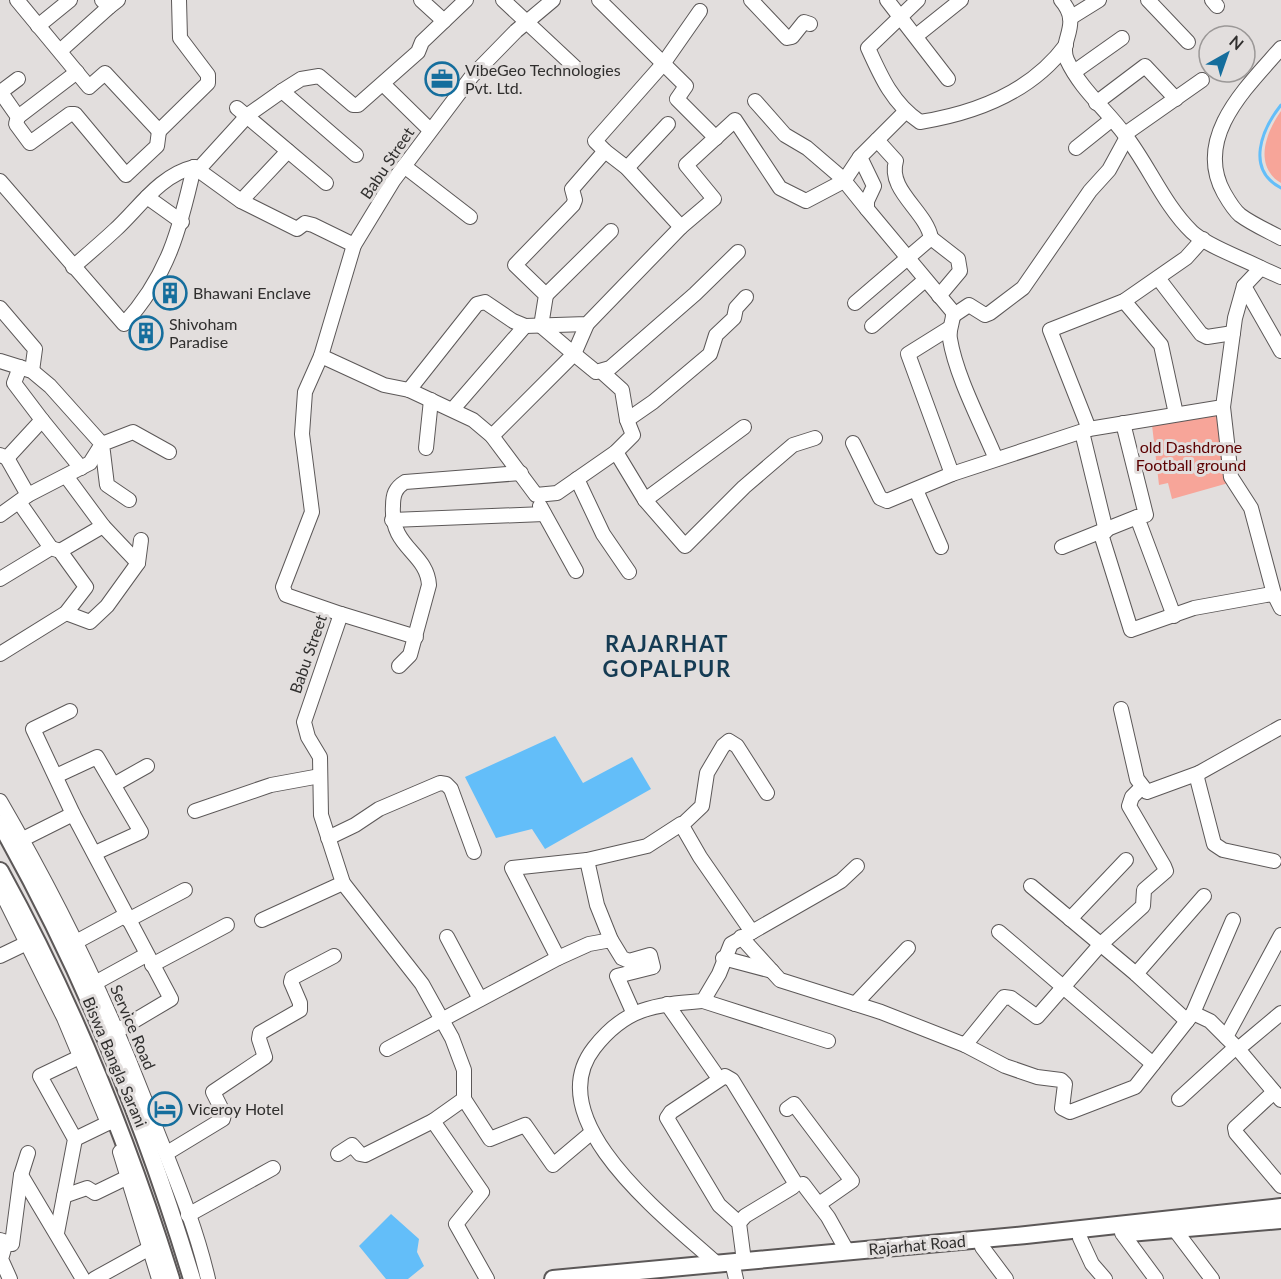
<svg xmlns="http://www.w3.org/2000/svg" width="1281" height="1279" font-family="Lato,sans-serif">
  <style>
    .green { fill: #f7a599 }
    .water { fill: #63bef9 }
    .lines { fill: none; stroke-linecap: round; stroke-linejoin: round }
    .stream { stroke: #63bef9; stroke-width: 3 }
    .minor-casing { stroke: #5c5858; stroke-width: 16 }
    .major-casing { stroke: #5c5858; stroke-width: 20 }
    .minor { stroke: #fff; stroke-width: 14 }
    .major { stroke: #fff; stroke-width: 16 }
    .labels { text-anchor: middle; stroke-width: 6; stroke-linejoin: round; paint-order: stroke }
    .poi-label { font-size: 16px; fill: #302f2e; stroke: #e2dedd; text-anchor: start }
    .street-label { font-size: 16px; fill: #302f2e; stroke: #e2dedd }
    .park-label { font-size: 16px; fill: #5c0102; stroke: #e2dedd }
    .district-label { font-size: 22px; font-weight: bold; letter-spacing: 1.5px; fill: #153b53; stroke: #e2dedd }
  </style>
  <rect width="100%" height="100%" fill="#e2dedd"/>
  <g class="green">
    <path d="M1281 111V183C1253 166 1266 132 1281 111Z"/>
    <path d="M1222 415 1232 482 1172 499 1168 483 1159 485 1152 425Z"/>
  </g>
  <g class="water">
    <path d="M555 736 583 783 632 757 651 789 545 849 532 829 496 838 465 777Z"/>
    <path d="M391 1214 419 1239 417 1252 424 1266 408 1279H386L359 1246Z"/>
  </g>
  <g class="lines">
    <path class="stream" d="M1281 105C1262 129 1245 169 1281 188"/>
    <defs>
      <g id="minor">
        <path d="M17 0 89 87 105 73 159 131 208 83V75L180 38 179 0"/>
        <path d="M102 0 109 7 118 0"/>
        <path d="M421 0 444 21"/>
        <path d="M503 0 578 70"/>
        <path d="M599 0 686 86 677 99 716 138"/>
        <path d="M751 0 787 38 792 37 804 22 810 24"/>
        <path d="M887 0 948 79"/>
        <path d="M918 0 868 48C881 77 893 104 920 122 976 113 1032 91 1066 45"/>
        <path d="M1061 0C1083 25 1058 40 1067 60 1081 90 1106 109 1125 135 1149 166 1164 205 1192 232 1207 246 1242 258 1261 268L1244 286 1281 351"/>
        <path d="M1148 0 1188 42"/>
        <path d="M1212 0 1217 6"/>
        <path d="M1070 18 1099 0"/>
        <path d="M38 26 70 0"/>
        <path d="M916 36 961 0"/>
        <path d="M1281 48C1247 87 1193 137 1224 193 1228 200 1234 210 1240 215 1252 224 1268 231 1281 238"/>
        <path d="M60 51 109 7"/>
        <path d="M1074 72 1122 38"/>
        <path d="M18 79 2 91V94L18 117 77 72"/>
        <path d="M383 84 430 130"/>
        <path d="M755 101 785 135 807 148 842 178 867 209"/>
        <path d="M1096 103 1145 66 1176 99"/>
        <path d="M237 108 326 183"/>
        <path d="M905 112 860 157 874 186 867 201V209L953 312C954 322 948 328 950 339 956 376 981 423 996 459"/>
        <path d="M18 117 16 124 30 143 70 114H75L126 175 157 146 159 131"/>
        <path d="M1125 134 1202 80"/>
        <path d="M877 140 896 161C887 190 926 211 931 238"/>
        <path d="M1076 148 1111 120"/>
        <path d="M356 155 282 91 301 79 319 76 353 105H358L418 52 422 42 466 0"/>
        <path d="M404 166 470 217"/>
        <path d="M194 167 241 201 297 229 305 223 313 225 354 245"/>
        <path d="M627 168 668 124"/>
        <path d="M197 171 248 115 282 91"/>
        <path d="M0 181 124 324C168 276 180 229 194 167"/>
        <path d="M147 197 182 222"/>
        <path d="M241 201 288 151"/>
        <path d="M681 227 627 168 605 151 595 141 663 64 700 11"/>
        <path d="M73 267C87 255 101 243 115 230 139 208 160 175 194 167"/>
        <path d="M1261 268 1281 277"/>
        <path d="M1158 278 1201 334 1207 337 1233 333"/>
        <path d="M546 295 611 231"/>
        <path d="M1124 301 1161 345 1176 414"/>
        <path d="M855 303 931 238 958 259 960 271 939 296"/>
        <path d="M0 308 35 349 32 371"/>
        <path d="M954 315 969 305 985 315 990 313 1023 288 1090 191 1109 170 1127 137"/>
        <path d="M587 324 574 354 541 326 546 295 515 265 573 205 575 200 572 189 605 151"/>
        <path d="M872 326 925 280"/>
        <path d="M948 329 908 354 952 474"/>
        <path d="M321 356 384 385 409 390 473 420 492 436 536 495 557 493 616 452 633 435 627 420 622 390 602 372"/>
        <path d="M0 361 32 371 50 386 102 444 90 463 28 495 0 515"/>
        <path d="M409 390 477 304 485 302 513 321 525 326 587 324 681 227 714 199 686 165 735 120 780 188 806 201 844 181 860 157"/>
        <path d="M1223 407 1231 477 1251 508 1274 594"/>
        <path d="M453 409 525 326"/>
        <path d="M42 420 81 468"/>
        <path d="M627 420 653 402 710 354 716 335 734 318 736 308 746 297"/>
        <path d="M1123 423 1146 515 1137 517 1174 616"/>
        <path d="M1089 429 1050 330 1124 301 1186 258 1203 239"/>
        <path d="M1082 432 1106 531"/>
        <path d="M492 436 574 354 596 372 610 368 695 294 738 252"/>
        <path d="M853 443 880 498 887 501 952 474 1089 429 1223 407 1235 318 1244 286"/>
        <path d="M426 448 431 400"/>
        <path d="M616 452 645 500 685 546 744 487 793 445 815 438"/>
        <path d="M0 455 7 458 28 495"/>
        <path d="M7 458 42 420 14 383 20 367"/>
        <path d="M577 479 603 534 629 572"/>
        <path d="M916 490 941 547"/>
        <path d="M129 500 107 485 102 444 133 432 169 452"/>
        <path d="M645 500 744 427"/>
        <path d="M19 502 51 548"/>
        <path d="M540 506 576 571"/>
        <path d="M392 520 544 514"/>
        <path d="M103 526 138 563"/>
        <path d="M1101 534 1131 630 1194 608 1266 595 1274 594 1281 608"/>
        <path d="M1062 547 1137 517"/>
        <path d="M60 551 103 526 66 476"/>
        <path d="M0 579 51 548 60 551 86 587 66 613 0 654"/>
        <path d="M66 613 90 622 107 606 138 563 141 540"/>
        <path d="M341 614 416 637"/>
        <path d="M399 666 410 655 429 585C427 552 390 548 393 506 393 495 395 488 405 482L521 473"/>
        <path d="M1121 709 1137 779 1147 792 1199 773"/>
        <path d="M70 711 33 729 73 814 171 999 117 1031"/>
        <path d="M56 776 97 757 141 832 95 853"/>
        <path d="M115 784 147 766"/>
        <path d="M0 801C56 897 106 999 146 1103 168 1161 194 1218 208 1279"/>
        <path d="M195 811 271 785 320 776"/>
        <path d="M683 824 702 806 707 773 723 746 729 741 737 746 767 793"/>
        <path d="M328 838 355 825 379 809 440 783 446 784 451 789 474 852"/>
        <path d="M23 839 73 814"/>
        <path d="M1274 861 1223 850 1214 844 1197 778 1199 773 1281 727"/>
        <path d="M1031 886 1136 974 1187 1021 1193 1013 1210 1021 1238 1049"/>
        <path d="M0 889 64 1018 108 1123"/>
        <path d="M1070 919 1126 860"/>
        <path d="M128 920 185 890"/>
        <path d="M262 920 343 883"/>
        <path d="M999 932 1153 1064"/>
        <path d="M447 937 480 999"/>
        <path d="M741 937 780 980 881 1012 965 1045 1004 997 1011 998 1037 1017 1100 945 1143 906 1144 890 1166 871 1164 866 1129 806 1132 797 1142 787"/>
        <path d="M611 940 597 905 587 860 647 846 681 824 700 857 752 932"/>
        <path d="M74 943 126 915"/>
        <path d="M0 956 27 943"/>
        <path d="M558 958 512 868 587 860"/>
        <path d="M723 958 772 971"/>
        <path d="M152 965 227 925"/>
        <path d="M1136 974 1204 896"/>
        <path d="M95 983 146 955"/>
        <path d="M703 1001 828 1041"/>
        <path d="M667 1004 715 1073"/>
        <path d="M855 1004 908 948"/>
        <path d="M1193 1013 1233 920"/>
        <path d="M1281 1013 1238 1049 1281 1100"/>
        <path d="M1226 1037 1281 935"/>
        <path d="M965 1045 1005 1066 1037 1077 1061 1080 1065 1084 1062 1108 1070 1112 1135 1087 1187 1021"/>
        <path d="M387 1049 558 958 589 944 611 940 622 958 629 961 650 955 653 967 617 976 633 1012"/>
        <path d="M1274 1092 1235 1128 1236 1133 1281 1186"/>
        <path d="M464 1099 490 1139 525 1125 553 1165 591 1133"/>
        <path d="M1179 1099 1236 1047"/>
        <path d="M787 1109 794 1104 852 1181 819 1204"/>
        <path d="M75 1139 108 1123"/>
        <path d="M120 1152 159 1279"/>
        <path d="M167 1153 223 1119 224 1114 213 1092 265 1057 259 1039 260 1033 300 1010V1003L291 982 292 978 334 956"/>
        <path d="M338 1154 352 1145 360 1154 365 1155 433 1121"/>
        <path d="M21 1175 83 1279"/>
        <path d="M803 1184 828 1217 847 1251"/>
        <path d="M64 1196 87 1188 95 1193 128 1177"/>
        <path d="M188 1215 273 1168"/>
        <path d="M739 1223 745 1216 793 1187 794 1181 732 1080 725 1076 671 1112 667 1118 719 1205 739 1223 744 1261"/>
        <path d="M1175 1230 1212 1279"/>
        <path d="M57 1233 75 1139 40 1076 86 1054"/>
        <path d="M1122 1233 1156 1279"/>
        <path d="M1080 1238 1092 1264 1105 1279"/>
        <path d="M0 1240 12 1244 21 1175 28 1153"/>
        <path d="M6 1242 1 1259 10 1279"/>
        <path d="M982 1247 1006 1279"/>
        <path d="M732 1262 736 1279"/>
        <path d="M716 1263C669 1220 537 1121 594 1048 626 1007 654 1005 703 1001L719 974 731 944 841 881 857 866"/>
        <path d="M94 1279 150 1248"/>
        <path d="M487 1279 456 1224 482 1192 433 1121 464 1099V1070L452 1038 422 984 343 883 321 815 320 757 308 737 304 722 341 614 286 595 283 587 312 512 302 434 305 392 321 356 354 245 393 181 472 76 516 31 553 0"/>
      </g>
      <g id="major">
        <path d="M0 823C82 968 144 1120 192 1279"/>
        <path d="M0 871C71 1000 127 1138 171 1279"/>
        <path d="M1129 1233 1281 1220"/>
        <path d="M553 1279 1026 1235 1281 1207"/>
      </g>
    </defs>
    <use href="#minor" class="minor-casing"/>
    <use href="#major" class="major-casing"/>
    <use href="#minor" class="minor"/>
    <use href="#major" class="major"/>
  </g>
  <defs>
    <symbol id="office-ring" viewBox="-11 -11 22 22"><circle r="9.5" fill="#e2dedd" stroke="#156e9d" stroke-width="1.5"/><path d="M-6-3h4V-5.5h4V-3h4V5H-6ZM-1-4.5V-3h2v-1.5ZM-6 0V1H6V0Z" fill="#156e9d"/></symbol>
    <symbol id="building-ring" viewBox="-11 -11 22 22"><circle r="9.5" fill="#e2dedd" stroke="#156e9d" stroke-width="1.5"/><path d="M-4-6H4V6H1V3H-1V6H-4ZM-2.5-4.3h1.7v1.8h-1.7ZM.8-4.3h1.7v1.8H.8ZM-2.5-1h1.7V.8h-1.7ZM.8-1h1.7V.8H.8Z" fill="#156e9d"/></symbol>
    <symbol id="hotel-ring" viewBox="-11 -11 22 22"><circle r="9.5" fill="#e2dedd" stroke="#156e9d" stroke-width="1.5"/><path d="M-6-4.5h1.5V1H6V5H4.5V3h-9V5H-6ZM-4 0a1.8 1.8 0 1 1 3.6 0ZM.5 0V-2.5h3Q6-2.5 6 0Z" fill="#156e9d"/></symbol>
  </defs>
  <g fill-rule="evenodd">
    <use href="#office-ring" x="423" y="60" width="38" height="38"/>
    <use href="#building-ring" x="151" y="274" width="38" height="38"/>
    <use href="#building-ring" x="127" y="314" width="38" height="38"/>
    <use href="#hotel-ring" x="146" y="1090" width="38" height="38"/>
  </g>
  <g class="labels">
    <g class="poi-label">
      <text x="465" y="76">VibeGeo Technologies<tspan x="465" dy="18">Pvt. Ltd.</tspan></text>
      <text x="193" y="299">Bhawani Enclave</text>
      <text x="169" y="330">Shivoham<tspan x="169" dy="18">Paradise</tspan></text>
      <text x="188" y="1115">Viceroy Hotel</text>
    </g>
    <g class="street-label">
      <text transform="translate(387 163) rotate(-56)" y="6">Babu Street</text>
      <text transform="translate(308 654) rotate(-71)" y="6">Babu Street</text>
      <text transform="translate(133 1027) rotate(67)" y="6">Service Road</text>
      <text transform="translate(115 1062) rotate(67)" y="6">Biswa Bangla Sarani</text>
      <text transform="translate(917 1245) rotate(-5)" y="6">Rajarhat Road</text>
    </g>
    <g class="park-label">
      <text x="1191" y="453">old Dashdrone<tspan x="1191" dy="18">Football ground</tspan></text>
    </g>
    <g class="district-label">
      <text x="667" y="652">RAJARHAT<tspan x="667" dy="25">GOPALPUR</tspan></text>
    </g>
  </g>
  <g transform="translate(1227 54) rotate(40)"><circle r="28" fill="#e2dedd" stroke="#9b9897" stroke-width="1.5"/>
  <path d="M0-4.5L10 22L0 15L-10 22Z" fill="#156e9d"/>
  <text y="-9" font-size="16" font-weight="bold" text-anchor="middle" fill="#302f2e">N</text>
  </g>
</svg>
